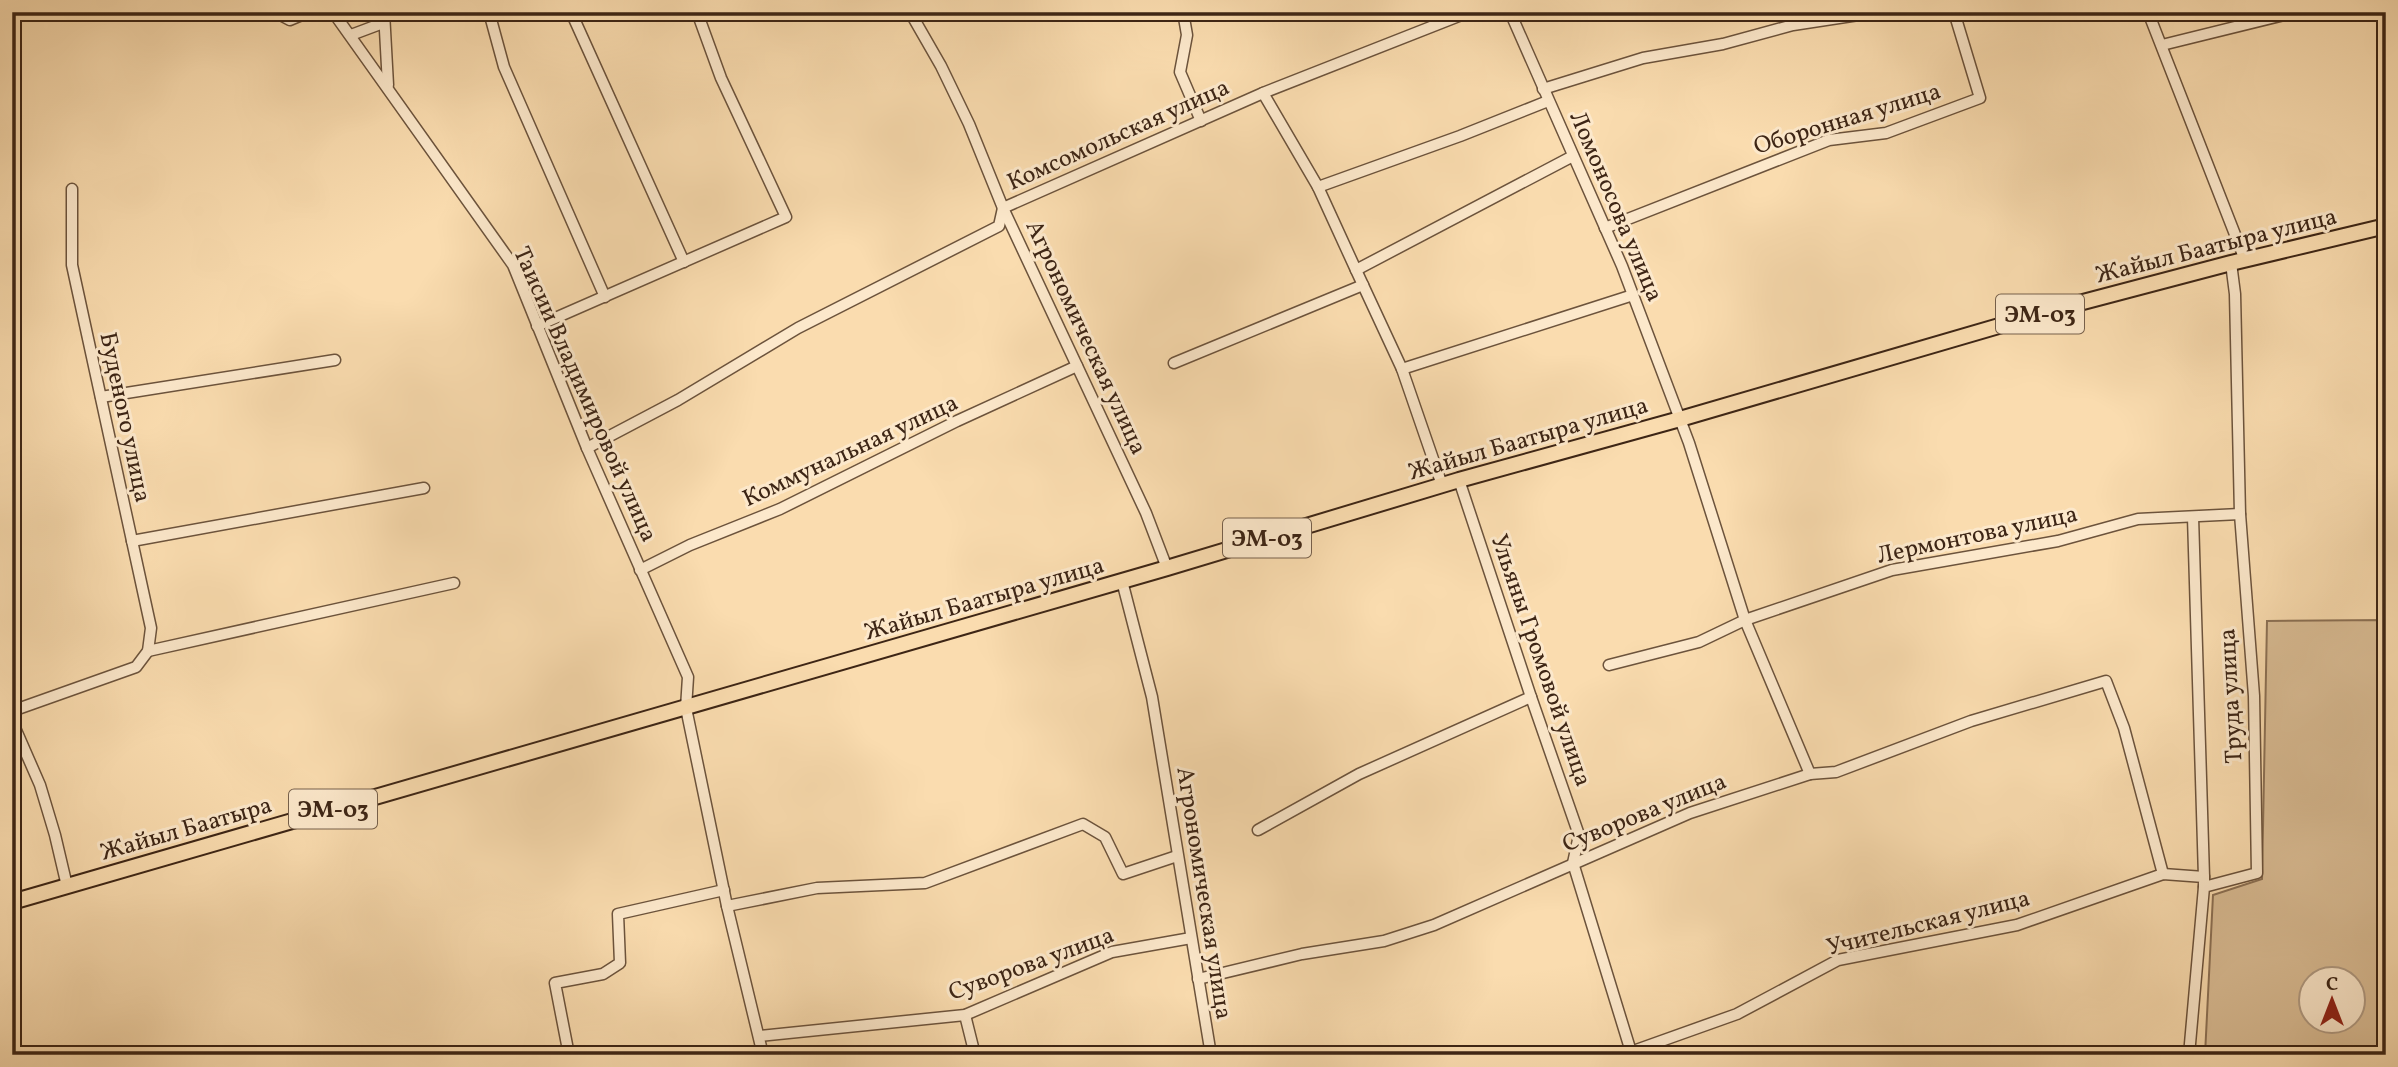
<svg xmlns="http://www.w3.org/2000/svg" width="2398" height="1067" font-family="Vollkorn,serif">
  <style>
    .green { fill: #dabd95; stroke: #8c7155; stroke-width: 2; fill-rule: evenodd }
    .lines { fill: none; stroke-linecap: round; stroke-linejoin: round }
    .minor-casing { stroke: #6c533c; stroke-width: 13 }
    .highway-casing { stroke: #3d2515; stroke-width: 18 }
    .minor { stroke: #fce8cb; stroke-width: 10 }
    .highway { stroke: #fadcaf; stroke-width: 14 }
    .labels { text-anchor: middle; stroke-width: 6; stroke-linejoin: round; paint-order: stroke }
    .shield { fill: #fce8cb; stroke: #76604c; stroke-width: 2 }
    .shield-label { font-size: 23px; font-weight: bold; fill: #3d2515 }
    .street-label { font-size: 24px; fill: #3d2515; stroke: #fce8cb }
  </style>
  <rect width="100%" height="100%" fill="#fadcaf"/>
  <filter id="stains"><feTurbulence type="fractalNoise" baseFrequency=".00286" numOctaves="4"/><feColorMatrix values="0 0 0 0 .2 0 0 0 0 .09 0 0 0 0 .02 0 0 0 .5 -.17"/></filter>
  <radialGradient id="worn" r=".72"><stop offset=".6" stop-color="#630" stop-opacity="0"/><stop offset="1" stop-color="#630" stop-opacity=".3"/></radialGradient>
  <path class="green" d="M2386 620V1055H2205L2213 895 2262 879 2267 621ZM2310 979H2352V1021H2310Z"/>
  <g class="lines">
    <defs>
      <g id="minor">
        <path d="M275 12 290 20 309 12"/>
        <path d="M333 12 513 265 587 448 688 677 686 708 727 906 763 1055"/>
        <path d="M384 12 388 85"/>
        <path d="M489 12 504 67 605 297"/>
        <path d="M571 12 684 262"/>
        <path d="M910 12 941 66 969 124 1003 208 1146 513 1167 568"/>
        <path d="M1183 12 1187 35 1180 72 1201 121"/>
        <path d="M1510 12 1622 266 1689 443 1745 620 1810 774"/>
        <path d="M2148 12 2245 260"/>
        <path d="M351 35 383 23"/>
        <path d="M2162 45 2296 12"/>
        <path d="M1543 89 1643 58 1723 44 1793 25 1878 12"/>
        <path d="M1263 93 1318 187 1356 270 1402 369 1442 485"/>
        <path d="M1318 187 1460 136 1548 101"/>
        <path d="M1605 228 1829 140 1886 133 1980 98 1954 12"/>
        <path d="M1356 270 1573 156"/>
        <path d="M537 326 786 217 721 78 697 12"/>
        <path d="M1174 363 1363 285"/>
        <path d="M1402 369 1633 295"/>
        <path d="M101 397 335 360"/>
        <path d="M587 448 678 400 798 328 999 226 1003 208 1263 93 1469 12"/>
        <path d="M1459 480 1531 697 1579 835 1573 863 1632 1055"/>
        <path d="M2193 517 2204 877"/>
        <path d="M132 541 424 488"/>
        <path d="M640 570 690 545 780 509 957 421 1077 366"/>
        <path d="M1122 581 1152 697 1211 1055"/>
        <path d="M148 651 454 583"/>
        <path d="M1609 665 1699 642 1745 620 1892 570 2058 541 2138 519 2240 514"/>
        <path d="M12 711 136 667 148 651 151 628 72 265V189"/>
        <path d="M12 721 40 785 55 835 67 886"/>
        <path d="M1258 830 1359 774 1531 697"/>
        <path d="M727 906 817 888 925 883 1083 824 1105 837 1123 874 1177 856"/>
        <path d="M1198 979 1302 954 1384 941 1434 925 1690 813 1810 774 1836 772 1971 721 2106 681 2124 728 2163 874"/>
        <path d="M965 1015 975 1055"/>
        <path d="M759 1036 965 1015 1112 952 1191 938"/>
        <path d="M569 1055 555 983 603 974 620 963 618 914 724 890"/>
        <path d="M1622 1055 1737 1014 1838 960 2017 925 2163 874 2204 877V887"/>
        <path d="M2189 1055 2204 887 2257 873 2254 696 2240 514 2235 294 2231 263"/>
      </g>
      <path id="highway" d="M12 902 1167 568 1459 480 1680 419 2064 307 2231 263 2386 226"/>
    </defs>
    <use href="#minor" class="minor-casing"/>
    <use href="#highway" class="highway-casing"/>
    <use href="#minor" class="minor"/>
    <use href="#highway" class="highway"/>
  </g>
  <g class="labels">
    <g class="shield">
      <rect x="1996" y="294.5" width="88" height="39" rx="5"/>
      <rect x="1223" y="518.5" width="88" height="39" rx="5"/>
      <rect x="289" y="789.5" width="88" height="39" rx="5"/>
    </g>
    <g class="shield-label">
      <text x="2040" y="322">ЭМ-03</text>
      <text x="1267" y="546">ЭМ-03</text>
      <text x="333" y="817">ЭМ-03</text>
    </g>
    <g class="street-label">
      <text transform="translate(1847 118) rotate(-17)" y="8">Оборонная улица</text>
      <text transform="translate(1118 134) rotate(-24)" y="8">Комсомольская улица</text>
      <text transform="translate(1617 206) rotate(67)" y="8">Ломоносова улица</text>
      <text transform="translate(2216 245) rotate(-14)" y="8">Жайыл Баатыра улица</text>
      <text transform="translate(1087 337) rotate(65)" y="8">Агрономическая улица</text>
      <text transform="translate(586 394) rotate(66)" y="8">Таисии Владимировой улица</text>
      <text transform="translate(126 417) rotate(78)" y="8">Буденого улица</text>
      <text transform="translate(1528 438) rotate(-16)" y="8">Жайыл Баатыра улица</text>
      <text transform="translate(850 450) rotate(-25)" y="8">Коммунальная улица</text>
      <text transform="translate(1977 534) rotate(-12)" y="8">Лермонтова улица</text>
      <text transform="translate(984 598) rotate(-16)" y="8">Жайыл Баатыра улица</text>
      <text transform="translate(1542 660) rotate(71)" y="8">Ульяны Громовой улица</text>
      <text transform="translate(2230 696) rotate(-93)" y="8">Труда улица</text>
      <text transform="translate(1644 812) rotate(-22)" y="8">Суворова улица</text>
      <text transform="translate(186 828) rotate(-16)" y="8">Жайыл Баатыра</text>
      <text transform="translate(1205 893) rotate(81)" y="8">Агрономическая улица</text>
      <text transform="translate(1928 922) rotate(-14)" y="8">Учительская улица</text>
      <text transform="translate(1031 963) rotate(-20)" y="8">Суворова улица</text>
    </g>
  </g>
  <rect width="2398" height="1067" fill="none" stroke="#fadcaf" stroke-width="42"/>
  <rect x="14" y="14" width="2370" height="1039" fill="none" stroke="#3d2515" stroke-width="3.5"/>
  <rect x="21" y="21" width="2356" height="1025" fill="none" stroke="#3d2515" stroke-width="2"/>
  <g transform="translate(2332 1000)"><circle r="33" fill="#fce8cb" stroke="#b09a82" stroke-width="2"/>
  <path d="M0-5L12 26L0 18L-12 26Z" fill="#8f2418"/>
  <text y="-10" font-size="19" font-weight="bold" text-anchor="middle" fill="#3d2515">С</text>
  </g>
  <rect width="100%" height="100%" filter="url(#stains)"/>
  <rect width="100%" height="100%" fill="url(#worn)"/>
</svg>
